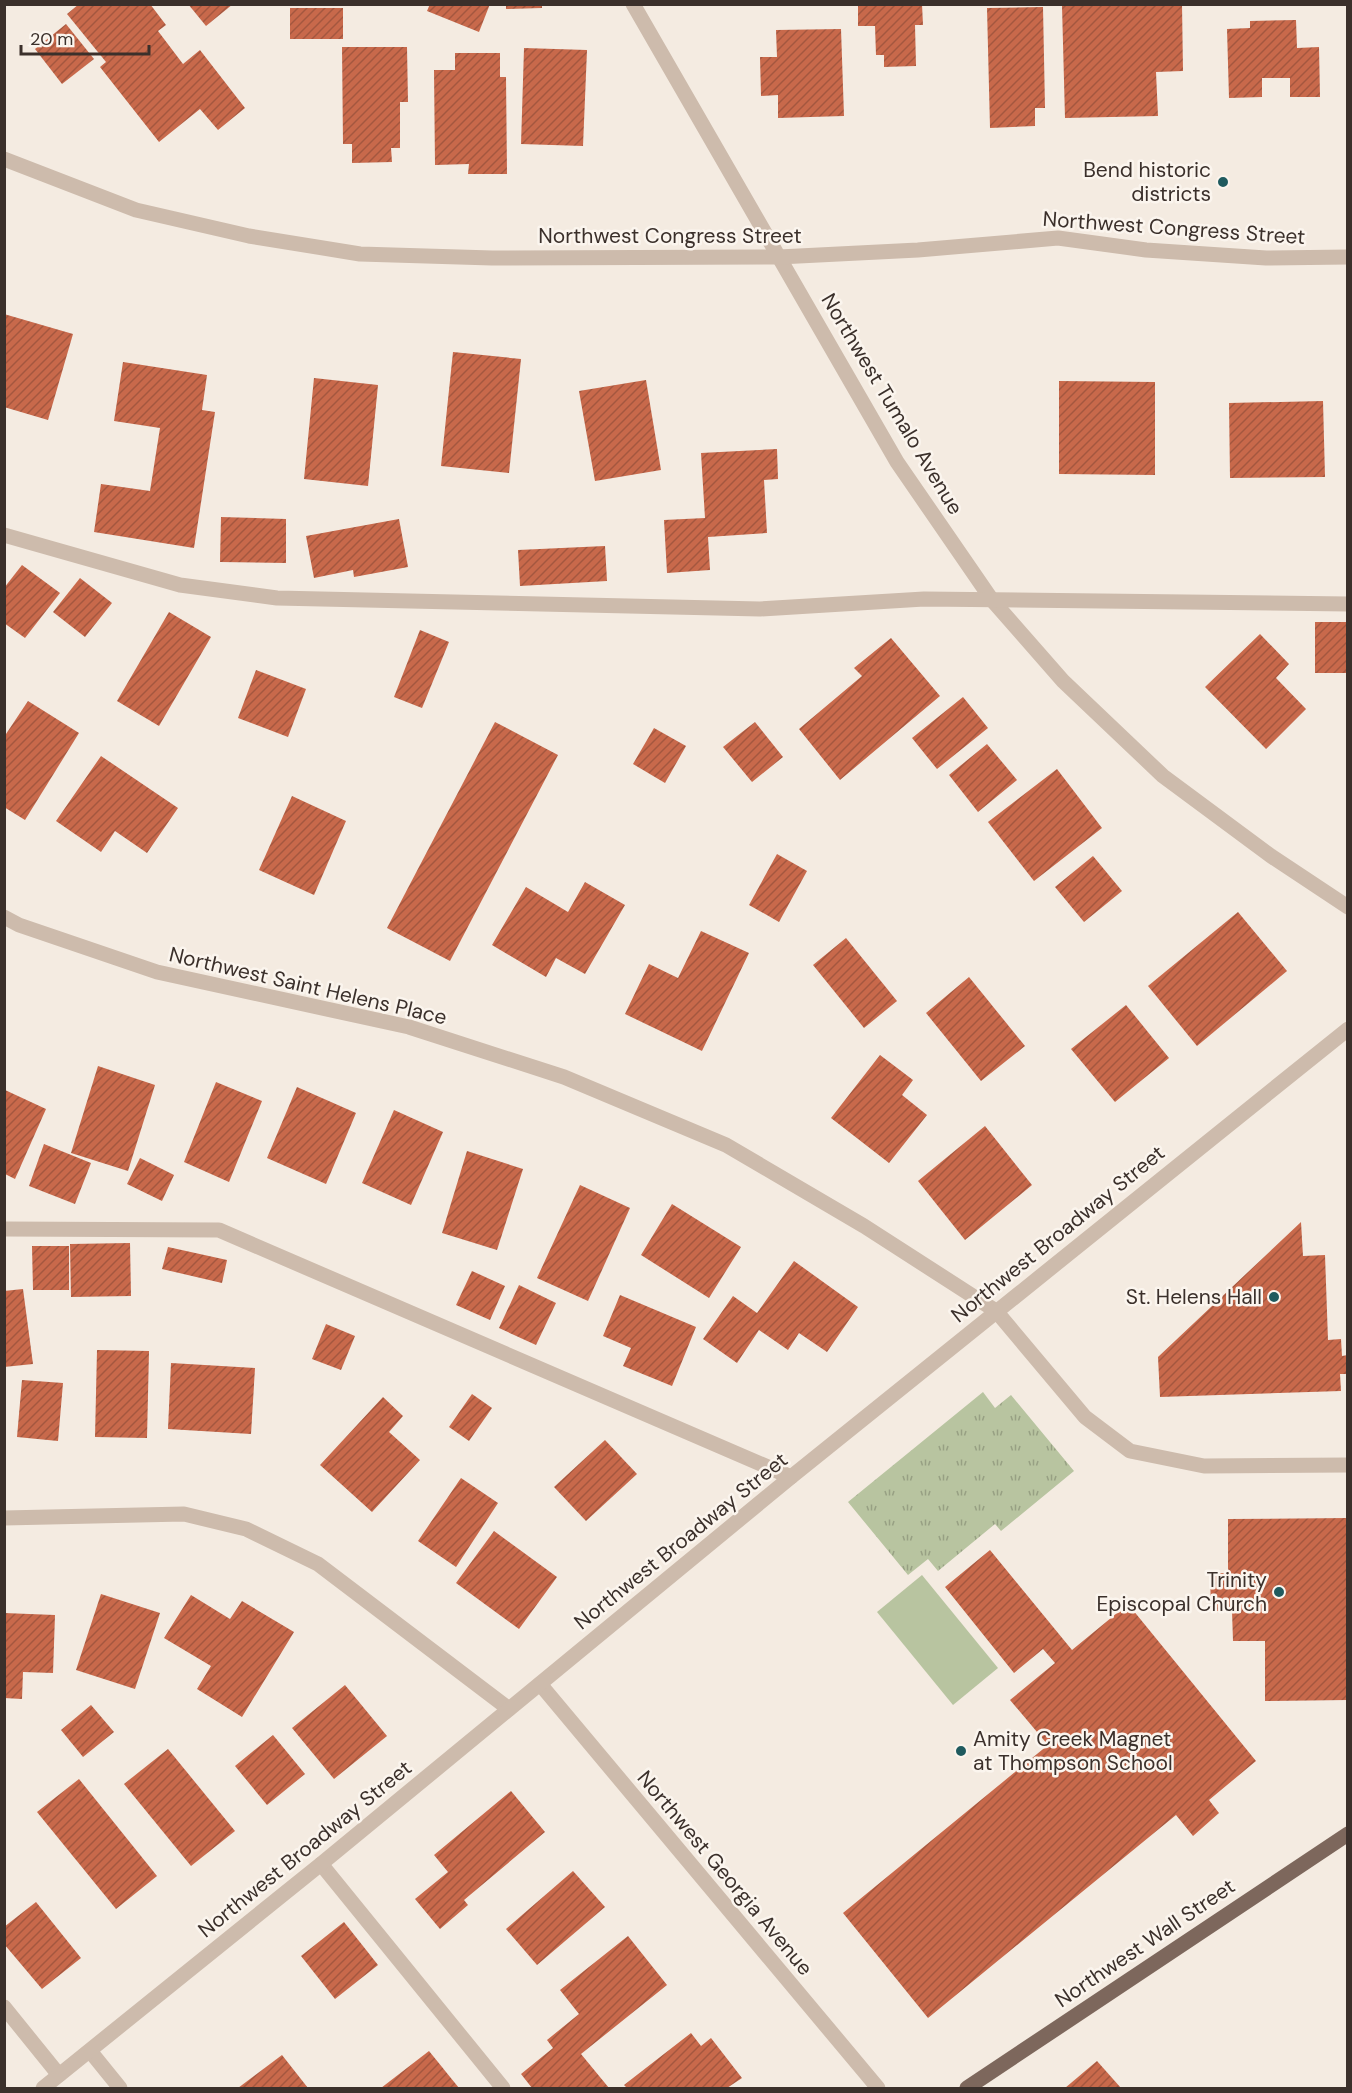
<svg xmlns="http://www.w3.org/2000/svg" width="1352" height="2093" font-family="'DM Sans',sans-serif">
  <style>
    .green { fill: #b8c4a0 }
    .park { fill: url(#park-tufts) }
    .building { fill: url(#building-hatch) }
    .lines { fill: none; stroke-linecap: round; stroke-linejoin: round }
    .minor { stroke: #cdbbac; stroke-width: 15 }
    .major { stroke: #7d675c; stroke-width: 15 }
    .poi-dot { fill: #1f5a5e; stroke: #fbf5ee; stroke-width: 2 }
    .labels { text-anchor: middle; stroke-width: 5; stroke-linejoin: round; paint-order: stroke }
    .poi-label { font-size: 21px; fill: #3b302b; stroke: #fbf5ee; text-anchor: end }
    .street-label { font-size: 21px; fill: #3b302b; stroke: #fbf5ee }
  </style>
  <defs>
    <pattern id="park-tufts" width="24" height="20" patternUnits="userSpaceOnUse" patternTransform="scale(1.5)"><rect width="24" height="20" fill="#b8c4a0"/><path d="M3 7l-1-3M5 7V3M7 7l1-3M15 17l-1-3M17 17v-4M19 17l1-3" fill="none" stroke="#97a083"/></pattern>
    <pattern id="building-hatch" width="6" height="6" patternUnits="userSpaceOnUse" patternTransform="scale(1.5)"><rect width="6" height="6" fill="#c8694b"/><path d="M-1 1l2-2M0 6l6-6M5 7l2-2" fill="none" stroke="#a4573f"/></pattern>
  </defs>
  <rect width="100%" height="100%" fill="#f4ebe1"/>
  <path class="green" d="M922 1575 998 1668 953 1705 877 1612Z"/>
  <path class="park" d="M983 1392 995 1408 1011 1395 1074 1471 1001 1531 995 1524 938 1571 928 1559 908 1575 848 1502Z"/>
  <g class="building">
    <path d="M79 4H150L166 25 158 31 183 64 200 50 245 108 218 130 200 109 159 142 100 67 106 62 67 14Z"/>
    <path d="M188 4H233L206 26Z"/>
    <path d="M430 4H490L479 32 427 11Z"/>
    <path d="M506 4H542V8L506 9Z"/>
    <path d="M858 4H922L923 25H915L916 66 884 67V55H876L875 26H858Z"/>
    <path d="M1182 4 1183 71 1156 72 1158 116 1065 118 1062 6Z"/>
    <path d="M1043 7 1045 108H1035V126L990 128 987 8Z"/>
    <rect x="290" y="8" width="53" height="31"/>
    <path d="M1296 20 1297 48 1319 47 1320 97H1290V78H1262V97L1229 98 1227 29 1250 28V21Z"/>
    <path d="M66 24 94 59 62 84 35 49Z"/>
    <path d="M841 29 844 116 778 118V95L761 96 760 57H777L776 30Z"/>
    <path d="M342 47H407L408 102H400V148H391L392 162 352 163V144H343Z"/>
    <path d="M524 48 587 50 583 146 521 144Z"/>
    <path d="M455 53H500V77H506L507 174H468L469 164 435 165 434 70H455Z"/>
    <path d="M4 314 73 334 48 420 4 407Z"/>
    <path d="M453 352 521 359 509 473 441 466Z"/>
    <path d="M123 362 207 375 202 410 215 412 194 548 94 532 101 484 150 491 160 428 114 421Z"/>
    <path d="M314 378 378 385 368 486 304 479Z"/>
    <path d="M646 380 661 470 595 481 579 391Z"/>
    <path d="M1059 381 1155 382V475L1059 474Z"/>
    <path d="M1323 401 1325 477 1230 478 1229 403Z"/>
    <path d="M777 449 778 479 764 480 767 533 708 537 710 570 667 573 664 520 705 518 701 453Z"/>
    <path d="M221 517 286 519V563L220 562Z"/>
    <path d="M399 519 408 567 354 577 353 570 314 578 306 536Z"/>
    <path d="M605 546 607 581 520 586 518 550Z"/>
    <path d="M22 565 60 593 25 638 4 623V588Z"/>
    <path d="M80 578 112 603 85 637 53 612Z"/>
    <path d="M169 612 211 637 159 726 117 701Z"/>
    <rect x="1315" y="622" width="33" height="51"/>
    <path d="M420 630 449 642 422 708 394 697Z"/>
    <path d="M1260 634 1289 664 1276 678 1306 709 1266 749 1205 687Z"/>
    <path d="M891 638 940 696 840 780 799 729 862 676 854 668Z"/>
    <path d="M256 670 306 689 288 737 238 718Z"/>
    <path d="M963 697 988 728 937 769 912 738Z"/>
    <path d="M28 701 79 733 25 820 4 807V737Z"/>
    <path d="M495 722 558 755 450 961 387 928Z"/>
    <path d="M755 722 783 757 752 782 723 747Z"/>
    <path d="M654 728 686 746 665 783 633 764Z"/>
    <path d="M987 744 1017 780 978 812 949 775Z"/>
    <path d="M101 756 178 808 147 853 115 831 101 852 56 821Z"/>
    <path d="M1057 769 1102 828 1034 881 988 822Z"/>
    <path d="M292 796 346 821 314 895 259 870Z"/>
    <path d="M777 854 807 871 779 922 749 905Z"/>
    <path d="M1093 856 1122 891 1084 922 1055 887Z"/>
    <path d="M585 882 625 905 585 974 556 958 546 977 492 945 526 887 568 912Z"/>
    <path d="M1238 912 1287 971 1197 1046 1148 986Z"/>
    <path d="M701 931 749 953 702 1051 625 1014 649 964 678 978Z"/>
    <path d="M846 938 897 1001 864 1028 813 965Z"/>
    <path d="M969 977 1025 1046 981 1081 926 1013Z"/>
    <path d="M1126 1005 1169 1058 1115 1102 1071 1049Z"/>
    <path d="M880 1055 913 1080 902 1095 927 1115 889 1163 831 1118Z"/>
    <path d="M98 1066 155 1085 128 1171 71 1153Z"/>
    <path d="M216 1082 262 1101 229 1182 184 1162Z"/>
    <path d="M297 1087 356 1113 326 1184 267 1158Z"/>
    <path d="M5 1090 46 1109 15 1179 5 1174Z"/>
    <path d="M394 1110 443 1132 411 1205 362 1183Z"/>
    <path d="M985 1126 1032 1185 965 1240 918 1181Z"/>
    <path d="M44 1144 91 1163 75 1204 29 1186Z"/>
    <path d="M467 1151 523 1169 497 1250 442 1233Z"/>
    <path d="M140 1158 174 1175 162 1201 127 1184Z"/>
    <path d="M580 1185 630 1208 588 1301 537 1278Z"/>
    <path d="M672 1204 741 1247 709 1298 641 1255Z"/>
    <path d="M1301 1222 1303 1256 1325 1255 1328 1340 1341 1339 1342 1356 1348 1355V1374H1340L1341 1391 1160 1397 1158 1357Z"/>
    <path d="M130 1243 131 1296 71 1297 70 1244Z"/>
    <path d="M32 1246H69V1290H33Z"/>
    <path d="M168 1247 227 1260 222 1283 162 1269Z"/>
    <path d="M794 1261 858 1307 827 1352 799 1333 788 1350 759 1330 737 1363 703 1339 733 1296 757 1313Z"/>
    <path d="M472 1271 505 1286 490 1320 456 1305Z"/>
    <path d="M519 1285 556 1303 536 1345 499 1328Z"/>
    <path d="M23 1289 33 1364 4 1367V1291Z"/>
    <path d="M620 1295 696 1327 672 1386 623 1366 631 1348 603 1336Z"/>
    <path d="M326 1324 355 1336 341 1370 312 1359Z"/>
    <path d="M97 1350 149 1351 147 1438 95 1437Z"/>
    <path d="M171 1363 255 1368 251 1434 168 1429Z"/>
    <path d="M22 1380 63 1383 58 1441 17 1437Z"/>
    <path d="M472 1394 492 1408 469 1441 449 1427Z"/>
    <path d="M383 1397 403 1416 389 1432 420 1460 372 1512 320 1465Z"/>
    <path d="M605 1440 637 1474 586 1521 554 1487Z"/>
    <path d="M461 1478 498 1503 456 1567 418 1541Z"/>
    <path d="M1348 1518V1700L1265 1701V1641H1233L1232 1611H1211L1210 1573H1228V1519Z"/>
    <path d="M494 1531 557 1577 519 1629 456 1583Z"/>
    <path d="M990 1550 1072 1650 1128 1604 1256 1761 1209 1800 1219 1813 1193 1836 1176 1815 928 2018 843 1913 1048 1745 1010 1700 1055 1663 1043 1649 1014 1673 945 1587Z"/>
    <path d="M101 1594 160 1613 135 1689 76 1670Z"/>
    <path d="M191 1595 230 1619 242 1601 294 1632 242 1717 197 1689 211 1666 164 1638Z"/>
    <path d="M4 1613 55 1615 53 1673 23 1672 22 1699 4 1698Z"/>
    <path d="M345 1685 387 1736 334 1779 292 1728Z"/>
    <path d="M91 1705 114 1732 83 1757 61 1730Z"/>
    <path d="M273 1735 305 1774 267 1805 235 1766Z"/>
    <path d="M168 1749 235 1831 191 1866 124 1784Z"/>
    <path d="M79 1779 157 1876 116 1909 37 1812Z"/>
    <path d="M511 1791 545 1832 464 1900 468 1905 440 1929 415 1899 448 1872 434 1855Z"/>
    <path d="M573 1871 605 1907 537 1965 506 1929Z"/>
    <path d="M36 1902 81 1958 42 1989 4 1944V1927Z"/>
    <path d="M344 1922 378 1965 335 1999 301 1956Z"/>
    <path d="M628 1936 667 1985 581 2054 609 2088H532L521 2074 553 2048 547 2040 579 2014 560 1990Z"/>
    <path d="M691 2033 701 2046 711 2038 742 2078 727 2088H627L624 2085Z"/>
    <path d="M429 2051 459 2088H381Z"/>
    <path d="M282 2055 308 2088H238Z"/>
    <path d="M1097 2061 1121 2088H1065Z"/>
  </g>
  <g class="lines">
    <g class="minor">
      <path d="M633 4 897 462 992 600 1063 681 1163 776 1271 856 1348 907"/>
      <path d="M4 159 136 210 249 236 360 254 492 258 779 257 918 250 1058 238 1146 250 1266 258 1348 257"/>
      <path d="M4 535 180 585 277 598 760 609 924 599 1348 604"/>
      <path d="M4 917 19 925 157 972 409 1027 564 1077 726 1145 864 1226 996 1311 1085 1417 1130 1451 1204 1466 1348 1465"/>
      <path d="M4 1229 219 1230 791 1477"/>
      <path d="M4 1518 184 1514 246 1529 318 1564 509 1709"/>
      <path d="M540 1684 878 2088"/>
      <path d="M321 1864 503 2088"/>
      <path d="M4 2007 59 2075"/>
      <path d="M90 2051 120 2088"/>
      <path d="M43 2088 321 1864 791 1477 1348 1029"/>
    </g>
    <path class="major" d="M967 2088 1348 1834"/>
  </g>
  <g class="poi-dot">
    <circle cx="1223" cy="182" r="6"/>
    <circle cx="1274" cy="1297" r="6"/>
    <circle cx="1279" cy="1592" r="6"/>
    <circle cx="961" cy="1751" r="6"/>
  </g>
  <g class="labels">
    <g class="poi-label">
      <text x="1211" y="177">Bend historic<tspan x="1211" dy="24">districts</tspan></text>
      <text x="1262" y="1304">St. Helens Hall</text>
      <text x="1267" y="1587">Trinity<tspan x="1267" dy="24">Episcopal Church</tspan></text>
      <text x="973" y="1746" text-anchor="start">Amity Creek Magnet<tspan x="973" dy="24">at Thompson School</tspan></text>
    </g>
    <g class="street-label">
      <text transform="translate(1174 228) rotate(4)" y="7">Northwest Congress Street</text>
      <text x="670" y="243">Northwest Congress Street</text>
      <text transform="translate(892 404) rotate(59)" y="7">Northwest Tumalo Avenue</text>
      <text transform="translate(308 986) rotate(13)" y="7">Northwest Saint Helens Place</text>
      <text transform="translate(1058 1234) rotate(-39)" y="7">Northwest Broadway Street</text>
      <text transform="translate(681 1541) rotate(-39)" y="7">Northwest Broadway Street</text>
      <text transform="translate(305 1849) rotate(-39)" y="7">Northwest Broadway Street</text>
      <text transform="translate(725 1873) rotate(50)" y="7">Northwest Georgia Avenue</text>
      <text transform="translate(1145 1943) rotate(-34)" y="7">Northwest Wall Street</text>
    </g>
  </g>
  <rect width="1352" height="2093" fill="none" stroke="#3b302b" stroke-width="12"/>
  <path d="M21 45v9h128v-9" fill="none" stroke="#3b302b" stroke-width="3"/>
  <text x="30" y="45" font-size="18" fill="#3b302b" stroke="#fbf5ee" stroke-width="4.5" paint-order="stroke">20 m</text>
</svg>
